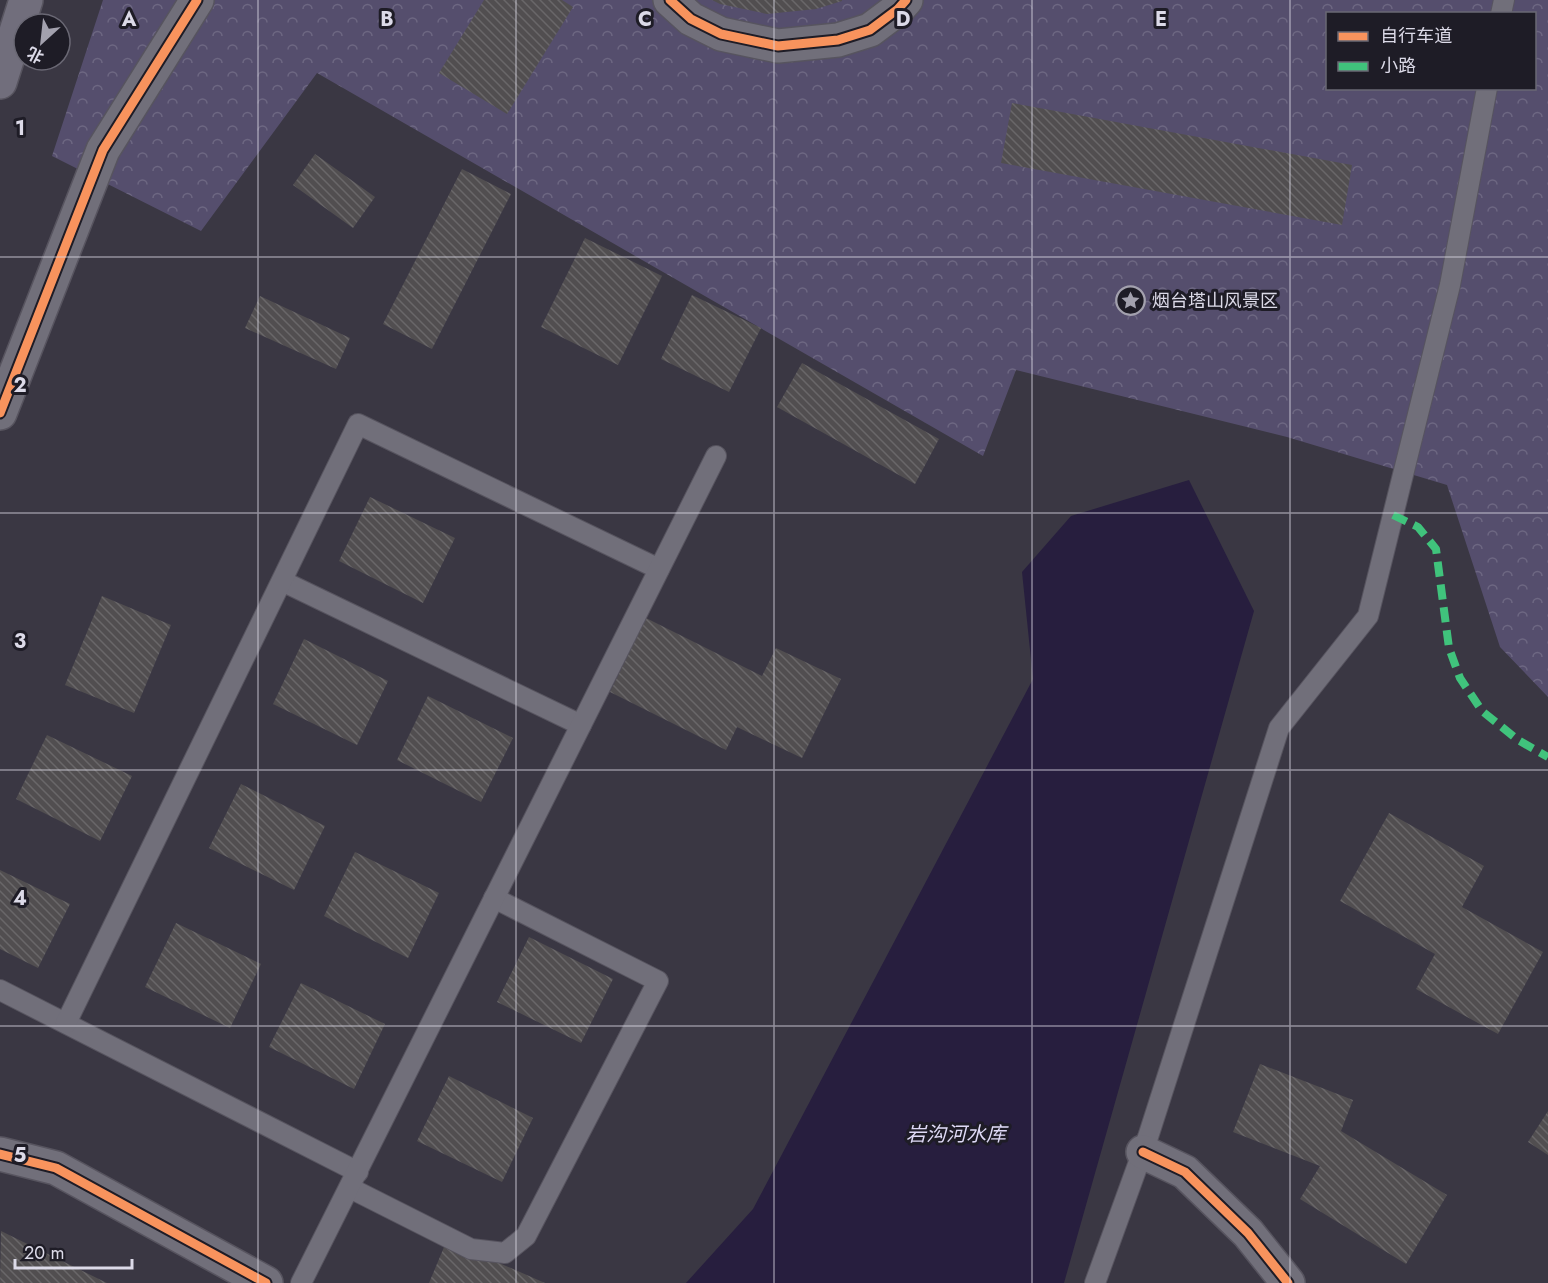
<svg xmlns="http://www.w3.org/2000/svg" width="1548" height="1283" font-family="Jost,'Noto Sans SC',sans-serif">
  <style>
    .park { fill: url(#park-crowns); fill-rule: evenodd }
    .water { fill: #271e3e }
    .building { fill: url(#building-back-hatch) }
    .lines { fill: none; stroke-linecap: round; stroke-linejoin: round }
    .service-casing { stroke: #57545f; stroke-width: 22 }
    .minor-casing { stroke: #57545f; stroke-width: 36 }
    .primary-casing { stroke: #57545f; stroke-width: 36 }
    .service { stroke: #716f7a; stroke-width: 20 }
    .minor { stroke: #716f7a; stroke-width: 33 }
    .primary { stroke: #716e7c; stroke-width: 33 }
    .quiet { stroke: #40c37c; stroke-width: 8; stroke-dasharray: 15 8; stroke-linecap: butt }
    .cycleway-casing { stroke: #1e1c26; stroke-width: 13 }
    .cycleway { stroke: #f8935d; stroke-width: 9 }
    .grid { fill: none; stroke: #dcdae8; stroke-width: 1.5; stroke-opacity: 0.55 }
    .labels { text-anchor: middle; stroke-width: 6; stroke-linejoin: round; paint-order: stroke }
    .poi-label { font-size: 18px; fill: #dcdae8; stroke: #1e1c26; text-anchor: start }
    .water-label { font-size: 20px; font-style: italic; fill: #dfdaf6; stroke: #1e1c26 }
    .grid-label { font-size: 20px; text-anchor: middle; font-weight: bold; fill: #dcdae8; stroke: #1e1c26; stroke-width: 6; stroke-linejoin: round; paint-order: stroke }
  </style>
  <defs>
    <pattern id="park-crowns" width="20" height="18" patternUnits="userSpaceOnUse" patternTransform="scale(1.5)"><rect width="20" height="18" fill="#554e6d"/><path d="M2 6a3 3 0 1 1 6 0M12 15a3 3 0 1 1 6 0" fill="none" stroke="#6d6782"/></pattern>
    <pattern id="building-back-hatch" width="6" height="6" patternUnits="userSpaceOnUse" patternTransform="scale(1.5)"><rect width="6" height="6" fill="#514e50"/><path d="M-1 5l2 2M0 0l6 6M5-1l2 2" fill="none" stroke="#696769"/></pattern>
  </defs>
  <rect width="100%" height="100%" fill="#3a3743"/>
  <path class="park" d="M103 0H1548V697L1500 647 1447 485 1287 437 1016 370 983 456 317 73 201 231 52 156ZM1328 14H1534V88H1328Z"/>
  <path class="water" d="M1189 480 1254 611 1064 1283H686L753 1209 1033 679 1022 572 1071 516Z"/>
  <g class="building">
    <path d="M484 0H562L573 7 507 114 439 73Z"/>
    <path d="M712 0H842V1L816 9 767 14 720 4Z"/>
    <path d="M1012 103 1352 165 1342 225 1001 163Z"/>
    <path d="M315 154 375 197 353 228 293 185Z"/>
    <path d="M462 169 511 194 432 349 383 324Z"/>
    <path d="M585 238 662 276 618 365 541 327Z"/>
    <path d="M692 295 761 328 729 392 661 359Z"/>
    <path d="M260 296 350 338 336 369 245 328Z"/>
    <path d="M802 363 939 439 915 484 777 407Z"/>
    <path d="M370 497 455 538 423 603 339 561Z"/>
    <path d="M102 596 171 625 134 713 65 685Z"/>
    <path d="M646 618 762 676 776 648 841 679 802 758 737 727 726 750 610 692Z"/>
    <path d="M304 639 388 681 357 745 273 704Z"/>
    <path d="M428 696 513 738 481 802 397 760Z"/>
    <path d="M47 735 132 776 100 841 16 799Z"/>
    <path d="M241 784 325 826 294 890 209 848Z"/>
    <path d="M1389 813 1484 866 1462 907 1543 952 1498 1034 1416 989 1435 954 1340 901Z"/>
    <path d="M355 852 439 893 408 958 324 916Z"/>
    <path d="M0 870 70 904 38 968 0 949Z"/>
    <path d="M176 923 261 964 230 1028 145 987Z"/>
    <path d="M529 937 613 979 581 1043 497 1002Z"/>
    <path d="M301 983 385 1024 354 1089 269 1047Z"/>
    <path d="M1260 1064 1353 1100 1341 1131 1447 1195 1406 1264 1300 1199 1320 1166 1233 1132Z"/>
    <path d="M449 1076 533 1118 502 1182 417 1141Z"/>
    <path d="M1548 1111V1155L1528 1142Z"/>
    <path d="M1 1231 107 1283H0Z"/>
    <path d="M447 1240 545 1283H429Z"/>
  </g>
  <g class="lines">
    <defs>
      <g id="service">
        <path d="M1501 14 1504 0"/>
        <path d="M282 581 581 725"/>
        <path d="M0 990 358 1172"/>
        <path d="M66 1023 358 424 659 569"/>
        <path d="M350 1188 471 1249 505 1253 526 1236 658 981 494 898"/>
        <path d="M301 1283 716 456"/>
        <path d="M1095 1283 1148 1137 1279 728 1368 616 1450 285 1487 88"/>
      </g>
      <g id="minor">
        <path d="M670 0 691 19 721 34 778 46 838 40 870 30 898 9 906 0"/>
        <path d="M0 413 103 150 197 0"/>
        <path d="M1143 1152 1185 1172 1248 1233 1288 1283"/>
        <path d="M0 1154 56 1168 266 1283"/>
      </g>
      <path id="primary" d="M0 82 26 0"/>
    </defs>
    <use href="#service" class="service-casing"/>
    <use href="#minor" class="minor-casing"/>
    <use href="#primary" class="primary-casing"/>
    <use href="#service" class="service"/>
    <use href="#minor" class="minor"/>
    <use href="#primary" class="primary"/>
    <path class="quiet" d="M1393 515 1418 527 1436 549 1449 648 1460 678 1482 711 1518 740 1548 757"/>
    <defs>
      <g id="cycleway">
        <path d="M670 0 691 19 721 34 778 46 838 40 870 30 898 9 906 0"/>
        <path d="M0 413 103 150 197 0"/>
        <path d="M1143 1152 1185 1172 1248 1233 1288 1283"/>
        <path d="M0 1154 56 1168 266 1283"/>
      </g>
    </defs>
    <use href="#cycleway" class="cycleway-casing"/>
    <use href="#cycleway" class="cycleway"/>
  </g>
  <path class="grid" d="M258 0V1283M516 0V1283M774 0V1283M1032 0V1283M1290 0V1283M0 257H1548M0 513H1548M0 770H1548M0 1026H1548"/>
  <defs>
    <symbol id="sight-ring" viewBox="-11 -11 22 22"><circle r="9.5" fill="#1e1c26" stroke="#a3a1ae" stroke-width="1.5"/><path d="M0-6L1.8-2.2L6-1.7L2.9 1.2L3.7 5.4L0 3.3L-3.7 5.4L-2.9 1.2L-6-1.7L-1.8-2.2Z" fill="#a3a1ae"/></symbol>
  </defs>
  <g fill-rule="evenodd">
    <use href="#sight-ring" x="1114" y="284" width="33" height="33"/>
  </g>
  <g class="labels">
    <g class="poi-label">
      <text x="1152" y="307">烟台塔山风景区</text>
    </g>
    <g class="water-label">
      <text x="956" y="1141">岩沟河水库</text>
    </g>
  </g>
  <g class="grid-label">
    <text x="129" y="26">A</text>
    <text x="387" y="26">B</text>
    <text x="645" y="26">C</text>
    <text x="903" y="26">D</text>
    <text x="1161" y="26">E</text>
    <text x="20" y="135">1</text>
    <text x="20" y="392">2</text>
    <text x="20" y="648">3</text>
    <text x="20" y="905">4</text>
    <text x="20" y="1162">5</text>
  </g>
  <rect x="1326" y="12" width="210" height="78" fill="#1e1c26" stroke="#6a6874" stroke-width="1.5"/>
  <rect x="1338" y="32" width="30" height="9" fill="#f8935d" stroke="#6a6874" stroke-width="1.5"/>
  <text x="1380" y="42" font-size="18" fill="#dcdae8">自行车道</text>
  <rect x="1338" y="62" width="30" height="9" fill="#40c37c" stroke="#6a6874" stroke-width="1.5"/>
  <text x="1380" y="72" font-size="18" fill="#dcdae8">小路</text>
  <g transform="translate(42 42) rotate(207)"><circle r="28" fill="#1e1c26" stroke="#6a6874" stroke-width="1.5"/>
  <path d="M0-4.5L10 22L0 15L-10 22Z" fill="#a3a1ae"/>
  <text y="-9" font-size="16" font-weight="bold" text-anchor="middle" fill="#dcdae8">北</text>
  </g>
  <path d="M15 1259v9h117v-9" fill="none" stroke="#dcdae8" stroke-width="3"/>
  <text x="24" y="1259" font-size="18" fill="#dcdae8" stroke="#1e1c26" stroke-width="4.5" paint-order="stroke">20 m</text>
</svg>
